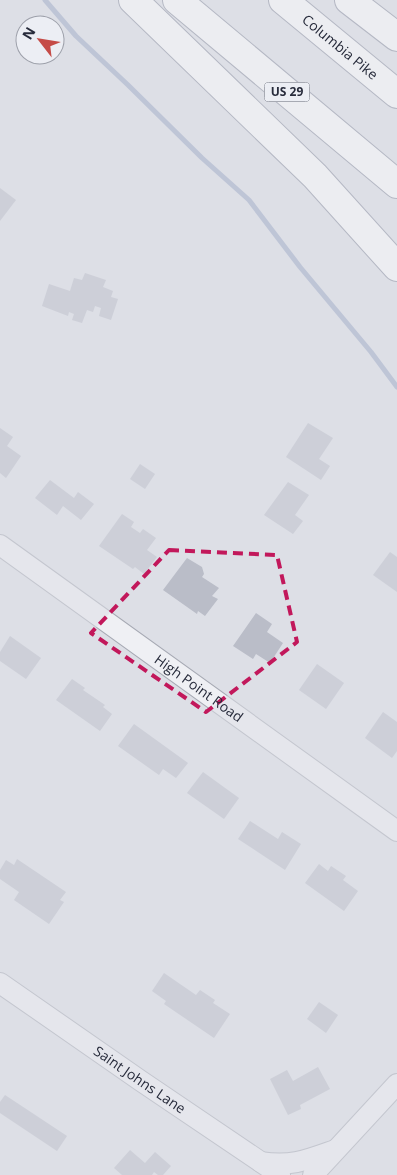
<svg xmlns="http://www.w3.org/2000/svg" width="397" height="1175" font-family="'Open Sans',sans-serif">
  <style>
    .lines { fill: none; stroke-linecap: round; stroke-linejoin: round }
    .stream { stroke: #99a6c4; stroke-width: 5 }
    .building { fill: #babdc8 }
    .minor-casing { stroke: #a6a9b3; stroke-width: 22 }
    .highway-casing { stroke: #858a9b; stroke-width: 30 }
    .minor { stroke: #eff0f4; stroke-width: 20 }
    .highway { stroke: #fff; stroke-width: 28 }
    .marked { fill: none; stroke: #c2185b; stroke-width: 4; stroke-dasharray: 10 6; stroke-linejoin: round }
    .labels { text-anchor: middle; stroke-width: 5; stroke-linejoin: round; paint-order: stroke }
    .shield { fill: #eceef4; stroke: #626672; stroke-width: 1 }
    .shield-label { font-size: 12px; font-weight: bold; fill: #272b3b }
    .street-label { font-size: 14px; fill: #272b3b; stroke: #eceef4 }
  </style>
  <rect width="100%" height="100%" fill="#dddfe6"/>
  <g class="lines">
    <path class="stream" d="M45 0 76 36 128 85 202 158 249 200 300 267 371 352 397 387"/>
  </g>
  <g class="building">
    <path d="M0 188 16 200 0 221Z"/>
    <path d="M85 273 106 280 103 287 113 291 111 297 118 299 111 320 99 316 101 308 95 306 93 312 87 310 82 323 72 320 74 314 69 312 68 316 42 306 49 284 70 291 74 278 82 280Z"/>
    <path d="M308 423 333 438 319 459 330 466 321 480 286 457Z"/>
    <path d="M0 428 13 437 7 446 21 456 6 478 0 473Z"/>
    <path d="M140 464 155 474 145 489 130 479Z"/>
    <path d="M50 480 74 498 78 492 94 504 81 520 63 506 57 515 35 498Z"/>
    <path d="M288 482 309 495 295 515 303 521 293 534 264 515Z"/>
    <path d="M122 514 134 522 131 527 140 533 143 529 156 538 147 550 157 557 144 574 135 567 133 569 99 546Z"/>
    <path d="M390 552 397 557V592L373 575Z"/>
    <path d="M187 558 202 567 204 574 202 577 219 588 212 596 218 599 205 616 198 611 197 614 163 590Z"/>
    <path d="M256 613 272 624 267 632 283 643 270 663 256 654 253 659 233 646Z"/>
    <path d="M10 636 41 658 26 679 0 661V652Z"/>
    <path d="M317 664 344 683 326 709 299 690Z"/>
    <path d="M72 679 85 688 83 690 105 705 103 707 112 714 100 731 56 700Z"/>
    <path d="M383 712 397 722V751L392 758 365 738Z"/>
    <path d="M134 724 188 763 176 778 163 769 159 775 118 746Z"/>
    <path d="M203 772 239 798 224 819 187 793Z"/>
    <path d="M250 821 278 839 282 832 301 844 285 870 238 839Z"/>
    <path d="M17 859 66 892 60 900 64 902 49 924 14 900 19 892 0 879V870L6 860 14 865Z"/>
    <path d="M319 864 328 871 331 866 346 876 343 880 358 891 344 911 305 883Z"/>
    <path d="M164 973 196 995 200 990 215 1000 213 1003 230 1014 214 1038 164 1004 166 1001 152 991Z"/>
    <path d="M319 1002 338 1015 326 1033 307 1019Z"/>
    <path d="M318 1067 330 1089 300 1105 301 1109 288 1115 270 1079 287 1070 293 1081Z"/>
    <path d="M5 1095 67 1136 57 1151 0 1113V1102Z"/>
    <path d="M130 1150 145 1163 155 1152 171 1166 163 1175H158L154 1172 152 1175H122L114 1168Z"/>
  </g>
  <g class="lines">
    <defs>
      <g id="minor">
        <path id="s1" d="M0 545 397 831"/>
        <path id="s2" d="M0 983 141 1081 280 1175"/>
        <path d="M261 1162C291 1167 307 1160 335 1150"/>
        <path d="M313 1175 397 1084"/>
      </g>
      <g id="highway">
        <path d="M133 0 315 176 397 267"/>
        <path d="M177 0 397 184"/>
        <path id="s3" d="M283 0 397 94"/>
        <path d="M349 0 397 37"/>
      </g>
    </defs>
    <use href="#minor" class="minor-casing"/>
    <use href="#highway" class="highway-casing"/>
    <use href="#minor" class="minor"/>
    <use href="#highway" class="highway"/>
  </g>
  <path d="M0 0H397V1175H0ZM169 550 277 555 297 642 206 712 91 633Z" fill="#dddfe6" fill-opacity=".55" fill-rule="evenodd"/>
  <path class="marked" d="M169 550 277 555 297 642 206 712 91 633Z"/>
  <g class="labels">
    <rect class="shield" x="264.5" y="82.5" width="45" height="19" rx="4"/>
    <g class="shield-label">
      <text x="287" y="96">US 29</text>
    </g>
    <g class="street-label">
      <text dy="5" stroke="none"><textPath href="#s3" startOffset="74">Columbia Pike</textPath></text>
      <text dy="5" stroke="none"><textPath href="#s1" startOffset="245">High Point Road</textPath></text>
      <text dy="5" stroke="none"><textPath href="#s2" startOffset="170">Saint Johns Lane</textPath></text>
    </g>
  </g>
  <g transform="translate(40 40) rotate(301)"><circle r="24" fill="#eceef4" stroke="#9da0aa"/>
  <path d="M0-4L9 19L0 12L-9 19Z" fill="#c54b47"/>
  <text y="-8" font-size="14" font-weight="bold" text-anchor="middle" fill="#272b3b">N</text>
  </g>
</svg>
